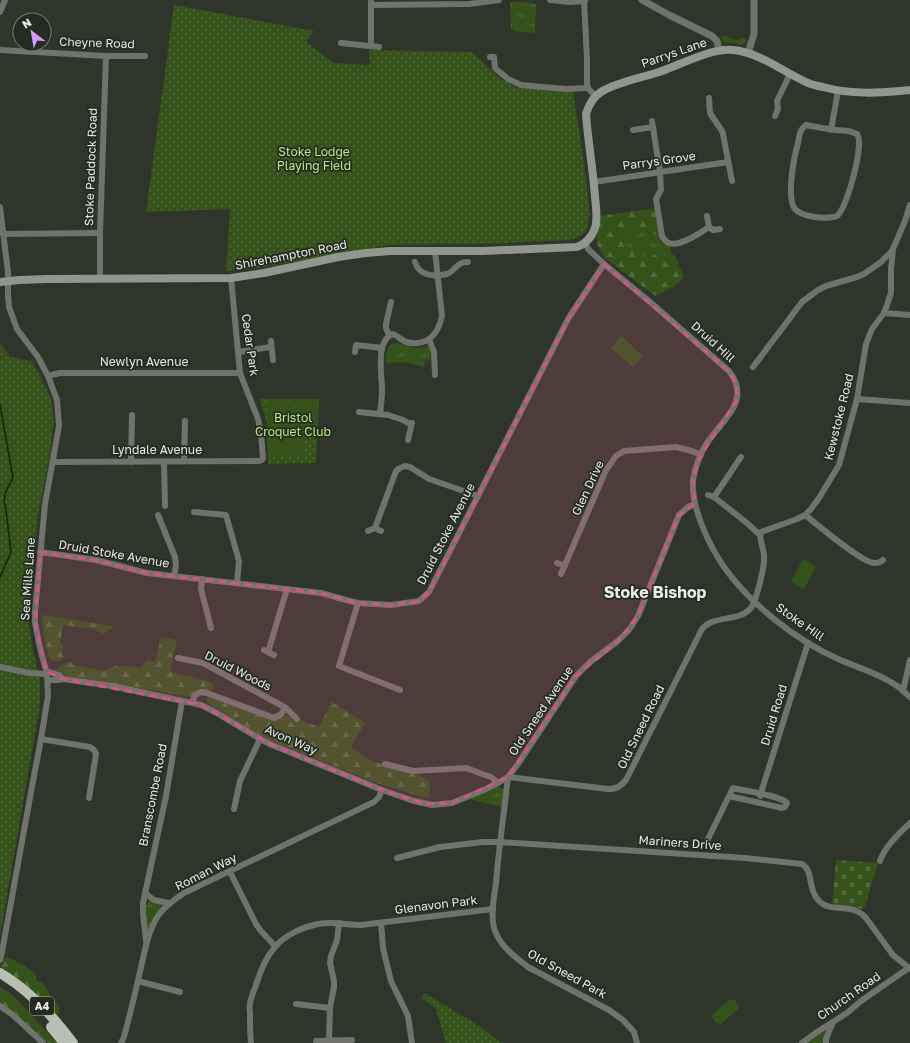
<svg xmlns="http://www.w3.org/2000/svg" width="910" height="1043" font-family="'Golos Text',sans-serif">
  <style>
    .grass { fill: url(#grass-tufts) }
    .forest { fill: url(#forest-firs) }
    .cemetery { fill: url(#cemetery-stones) }
    .park { fill: url(#park-dots) }
    .pitch { fill: #36521b }
    .lines { fill: none; stroke-linecap: round; stroke-linejoin: round }
    .stream { stroke: #132700; stroke-width: 1.5 }
    .minor { stroke: #70736d; stroke-width: 6 }
    .tertiary { stroke: #70736d; stroke-width: 7 }
    .secondary { stroke: #91978e; stroke-width: 8 }
    .trunk { stroke: #b7beb2; stroke-width: 10 }
    .marked { fill: #cd5884; fill-opacity: 0.2; stroke: #cd5884; stroke-width: 3; stroke-dasharray: 8 5; stroke-linejoin: round }
    .labels { text-anchor: middle; stroke-width: 3.5; stroke-linejoin: round; paint-order: stroke }
    .shield { fill: #252b21; stroke: #adb2aa; stroke-width: 1 }
    .shield-label { font-size: 11px; font-weight: bold; fill: #e7ece5 }
    .street-label { font-size: 12px; fill: #e7ece5; stroke: #252b21 }
    .park-label { font-size: 12px; fill: #b5ee83; stroke: #252b21 }
    .district-label { font-size: 16px; font-weight: bold; fill: #e7ece5; stroke: #252b21 }
  </style>
  <defs>
    <pattern id="grass-tufts" width="24" height="20" patternUnits="userSpaceOnUse"><rect width="24" height="20" fill="#36521b"/><path d="M3 7l-1-3M5 7V3M7 7l1-3M15 17l-1-3M17 17v-4M19 17l1-3" fill="none" stroke="#536b3c"/></pattern>
    <pattern id="forest-firs" width="22" height="20" patternUnits="userSpaceOnUse"><rect width="22" height="20" fill="#36521b"/><path d="M5 1l3.5 6h-7zM16 11l3.5 6h-7z" fill="#536b3c"/></pattern>
    <pattern id="cemetery-stones" width="16" height="16" patternUnits="userSpaceOnUse"><rect width="16" height="16" fill="#36521b"/><path d="M2 7V4a2 2 0 0 1 4 0v3zM10 15v-3a2 2 0 0 1 4 0v3z" fill="#536b3c"/></pattern>
    <pattern id="park-dots" width="8" height="8" patternUnits="userSpaceOnUse"><rect width="8" height="8" fill="#36521b"/><path d="M2 2h.1M6 6h.1" fill="none" stroke="#536b3c" stroke-width="1.8" stroke-linecap="round"/></pattern>
  </defs>
  <rect width="100%" height="100%" fill="#2f352a"/>
  <g class="grass">
    <path d="M510 2H522L536 4 535 33 513 31V28H511Z"/>
    <path d="M723 35 736 40 744 38 747 40 746 42 742 45C738 45 735 43 731 43 726 42 723 43 721 37Z"/>
    <path d="M643 228 652 234 660 230 670 246 672 254C665 256 658 254 652 256 648 258 647 260 642 259L636 249 629 250C624 243 617 237 624 230Z"/>
    <path d="M397 343C410 345 414 351 428 346L430 350 432 359 424 361V363L425 367 404 362 386 363C386 353 385 345 397 343Z"/>
    <path d="M496 786 501 788 504 790 502 807 470 799Z"/>
    <path d="M150 900 161 904 162 905 152 920 148 930C147 921 142 906 150 900Z"/>
    <path d="M825 1031H826L823 1043H809L817 1035Z"/>
  </g>
  <g class="forest">
    <path d="M656 208 660 230 656 235 649 232 643 228C638 232 630 233 624 230 617 237 624 243 629 250L639 249 642 253 643 259C648 260 650 256 655 255 662 254 664 256 672 254L676 258 684 277C676 287 666 291 655 296L605 258 599 249 597 244V237L600 216Z"/>
    <path d="M42 615 112 626V628L104 633 95 631V629L63 625 60 644H63L62 655 66 657C62 659 55 663 51 660 46 655 42 623 42 615Z"/>
    <path d="M161 637 177 640 170 672 205 680 214 685 211 691C202 689 197 688 190 697L67 676 56 669 70 661 73 665 104 671 115 666H131L141 668 147 660 155 662Z"/>
    <path d="M208 695 269 718 277 720 287 715 319 727 332 702 365 723 351 747 367 759 401 770 416 774 430 781 429 798 413 794 374 782 267 739 245 727 207 702 206 698Z"/>
    <path d="M6 957C17 961 25 966 35 973L37 981 42 982 50 995 60 1008 59 1013 56 1016 2 970 0 967Z"/>
    <path d="M0 987 11 994 19 1002 57 1043H48L15 1013 0 1003Z"/>
  </g>
  <path class="cemetery" d="M836 860 878 863 864 909 832 904Z"/>
  <g class="park">
    <path d="M174 5 314 31 306 42 334 63 370 65 369 50 472 52 501 79 516 87 573 92C578 123 583 154 587 186 588 199 592 215 587 228 584 235 578 238 570 240L480 244 389 245 253 269 226 271 230 209 146 212Z"/>
    <path d="M0 343 10 357 32 361 51 398 54 422 49 461 38 515 29 611V624L33 650 40 681V705L0 936Z"/>
    <path d="M260 399H319L316 463 268 464 267 424Z"/>
    <path d="M424 993 478 1025 501 1043H446L436 1009 430 1004 422 998Z"/>
  </g>
  <g class="pitch">
    <path d="M621 336 643 356 633 367 611 348Z"/>
    <rect x="294" y="401" width="23" height="28"/>
    <rect x="269" y="402" width="22" height="27"/>
    <path d="M303 431V455L270 456V432Z"/>
    <path d="M803 559 816 566 804 589 791 582Z"/>
    <path d="M730 999 734 1000 739 1005 738 1009 721 1024 717 1023 712 1018 713 1014Z"/>
  </g>
  <g class="lines">
    <path class="stream" d="M0 405 13 478 6 491 4 501 6 510 11 552 0 577"/>
    <g class="minor">
      <path d="M550 0 570 2 585 1"/>
      <path d="M584 0 587 59V84L588 88 595 96"/>
      <path d="M371 5 469 4 499 0"/>
      <path d="M0 12 5 0"/>
      <path d="M341 43 379 47"/>
      <path d="M371 46V0"/>
      <path d="M0 50 106 56H145"/>
      <path d="M490 57H494L495 68 508 79 521 85 566 89 588 88"/>
      <path d="M709 98 710 113 722 131 723 134 732 181"/>
      <path d="M775 116 778 109 777 101 790 74"/>
      <path d="M652 121 660 172 661 190 656 199 662 236C664 239 666 242 669 243 680 247 700 233 709 227"/>
      <path d="M806 125C816 127 826 129 836 130 842 131 850 130 854 133 855 133 856 134 857 134 865 143 847 207 838 215 838 216 834 217 833 217 823 219 802 217 795 209 786 197 794 157 798 143 799 138 799 133 802 129 804 126 804 126 806 125Z"/>
      <path d="M633 130 653 127"/>
      <path d="M831 130 838 91"/>
      <path d="M594 182 728 162"/>
      <path d="M0 207 8 272V295L9 307 17 329 38 357 48 376 57 400 58 412 59 426 45 504 35 612V623L40 648 47 674 48 696 41 739 31 792 2 952 0 960"/>
      <path d="M707 216 709 227 713 230 720 229"/>
      <path d="M3 234 100 233"/>
      <path d="M585 243 588 249 604 264 649 301 729 371C752 401 723 419 707 443 700 454 695 468 693 480 691 508 709 545 724 567 751 605 796 640 838 659 856 667 877 673 894 684 900 687 905 693 910 697"/>
      <path d="M415 262C419 276 434 277 447 274 453 272 456 265 462 263 464 262 466 262 468 262"/>
      <path d="M100 279V233L106 56"/>
      <path d="M884 313 910 315"/>
      <path d="M389 335 386 328V324L391 302"/>
      <path d="M429 339 434 352 435 375"/>
      <path d="M271 341 273 360"/>
      <path d="M238 352 271 347"/>
      <path d="M355 352 356 345 382 348"/>
      <path d="M753 367 802 302 818 290 826 286 857 277 864 274 881 262 889 254 893 249 905 221 910 205"/>
      <path d="M48 376 60 373H240"/>
      <path d="M857 399 910 403"/>
      <path d="M359 412 388 415 403 420 408 423H412L408 440"/>
      <path d="M380 414C381 406 382 397 382 389 382 375 375 340 393 334 398 336 401 340 406 342 427 347 438 335 442 316L435 251"/>
      <path d="M184 461 185 421"/>
      <path d="M53 462 259 461 262 460 263 458 261 433 258 419 240 373 231 278"/>
      <path d="M131 462 132 415"/>
      <path d="M164 462 165 506"/>
      <path d="M708 495 714 497 747 523 760 535"/>
      <path d="M714 497 741 457"/>
      <path d="M194 512 226 515 239 561 237 583"/>
      <path d="M158 515 175 557 176 565 174 576"/>
      <path d="M805 515C817 524 863 564 875 563 878 563 881 562 883 560"/>
      <path d="M375 528 396 471 400 468 405 466 410 467 429 479 478 496"/>
      <path d="M368 531 375 528 381 531"/>
      <path d="M40 552 96 560 147 573 321 593 346 600 358 603 391 605 419 601 429 592 568 319 604 264"/>
      <path d="M557 563 565 566"/>
      <path d="M561 574 606 470 616 456 624 451 676 447 692 451 701 455"/>
      <path d="M202 579 201 589 211 628"/>
      <path d="M358 603 339 666 400 690"/>
      <path d="M264 650 274 655"/>
      <path d="M268 652 287 589"/>
      <path d="M178 658 203 663 277 703 286 708 297 719"/>
      <path d="M0 667 29 673 47 674"/>
      <path d="M46 671 59 675 63 679"/>
      <path d="M48 680H58L63 679 112 686 192 703 201 705 215 712 260 739 272 745 382 790 414 801 432 805 452 803 484 790 498 783 508 777 518 764 576 676 590 662 618 641 629 630 638 616 679 515 688 507 695 504"/>
      <path d="M903 691 910 660"/>
      <path d="M192 703 195 695 201 692 207 693 274 718 280 715 286 708"/>
      <path d="M41 739 90 747 94 750 96 754 89 798"/>
      <path d="M385 764 413 771 466 768 485 775 491 777 498 783"/>
      <path d="M508 777 608 789C617 789 621 786 626 780L702 629C705 626 708 623 712 622 724 617 741 619 750 609 756 603 765 566 764 556 764 548 758 539 761 532L797 519 805 515 811 509 819 498 839 465 857 399 866 344 872 329 884 313 887 305 891 293V269L893 249"/>
      <path d="M508 777C504 812 499 847 496 883 494 897 490 918 495 931 501 947 515 957 528 967L609 1010 623 1020 634 1032 637 1043"/>
      <path d="M760 796 808 643"/>
      <path d="M234 809 240 781 260 739"/>
      <path d="M705 845 729 796 733 788C744 791 780 795 787 803L785 807 782 808 729 796"/>
      <path d="M397 858 440 847 483 842H500L745 858 802 864C814 871 807 890 820 902 832 913 852 902 866 918L893 955 909 968"/>
      <path d="M880 861C885 846 899 834 910 823"/>
      <path d="M230 872 256 924 261 931 275 946"/>
      <path d="M145 893 154 900 169 903"/>
      <path d="M381 923 383 948 391 981 408 1016 412 1043"/>
      <path d="M146 941 143 913V903L166 796 182 701"/>
      <path d="M138 981 180 992"/>
      <path d="M296 1004 330 1008"/>
      <path d="M0 1006 13 1015 43 1043"/>
      <path d="M329 1040 330 1008 334 987V981L330 963 331 956 337 940 339 923"/>
      <path d="M316 1041 352 1040"/>
      <path d="M121 1043 124 1037C129 1018 134 999 138 980 144 958 146 932 160 913 167 905 175 899 184 893L374 802 379 797 382 790"/>
      <path d="M251 1043C250 1034 250 1025 250 1015 250 1011 249 1007 250 1003 251 997 254 991 256 985 260 972 266 957 275 947 285 935 303 927 318 924 332 921 347 925 361 925L493 909"/>
      <path d="M802 1043 817 1032 847 1013 861 1001 910 967"/>
      <path d="M826 1043V1039L833 1022"/>
    </g>
    <g class="tertiary">
      <path d="M642 0 669 15 712 36 717 41 719 50"/>
      <path d="M748 53 754 34V0"/>
    </g>
    <path class="secondary" d="M0 282 19 280 47 279 231 278 264 273 338 257 366 253 390 251H483L576 247C585 245 592 237 595 228 598 219 596 207 595 197 593 169 588 142 586 114 589 104 593 97 601 92 615 83 640 78 656 73 679 66 709 48 733 50 759 52 785 73 808 83 813 85 818 86 823 87 852 95 880 93 910 90"/>
    <g class="trunk">
      <path d="M0 973C29 990 53 1016 73 1043"/>
      <path d="M51 1027 64 1043"/>
    </g>
  </g>
  <path class="marked" d="M604 264 729 371 736 384 737 400 701 455 693 480 695 504 679 515 638 616 618 641 576 676 508 777 452 803 426 804 382 790 272 745 201 705 63 679 46 671 35 623 40 552 96 560 147 573 321 593 358 603 391 605 419 601 429 592 568 319Z"/>
  <g class="labels">
    <rect class="shield" x="30" y="997" width="24" height="18" rx="3"/>
    <g class="shield-label">
      <text x="42" y="1010">A4</text>
    </g>
    <g class="street-label">
      <text transform="translate(97 43) rotate(2)" y="4">Cheyne Road</text>
      <text transform="translate(674 53) rotate(-19)" y="4">Parrys Lane</text>
      <text transform="translate(659 161) rotate(-8)" y="4">Parrys Grove</text>
      <text transform="translate(91 167) rotate(-88)" y="4">Stoke Paddock Road</text>
      <text transform="translate(291 255) rotate(-11)" y="4">Shirehampton Road</text>
      <text transform="translate(713 342) rotate(42)" y="4">Druid Hill</text>
      <text transform="translate(250 345) rotate(82)" y="4">Cedar Park</text>
      <text x="144" y="366">Newlyn Avenue</text>
      <text transform="translate(839 417) rotate(-76)" y="4">Kewstoke Road</text>
      <text x="157" y="454">Lyndale Avenue</text>
      <text transform="translate(588 488) rotate(-65)" y="4">Glen Drive</text>
      <text transform="translate(446 534) rotate(-63)" y="4">Druid Stoke Avenue</text>
      <text transform="translate(114 554) rotate(10)" y="4">Druid Stoke Avenue</text>
      <text transform="translate(28 579) rotate(-86)" y="4">Sea Mills Lane</text>
      <text transform="translate(800 622) rotate(35)" y="4">Stoke Hill</text>
      <text transform="translate(238 671) rotate(27)" y="4">Druid Woods</text>
      <text transform="translate(541 711) rotate(-56)" y="4">Old Sneed Avenue</text>
      <text transform="translate(774 715) rotate(-73)" y="4">Druid Road</text>
      <text transform="translate(641 727) rotate(-64)" y="4">Old Sneed Road</text>
      <text transform="translate(291 740) rotate(24)" y="4">Avon Way</text>
      <text transform="translate(153 795) rotate(-79)" y="4">Branscombe Road</text>
      <text transform="translate(680 843) rotate(4)" y="4">Mariners Drive</text>
      <text transform="translate(206 872) rotate(-27)" y="4">Roman Way</text>
      <text transform="translate(436 905) rotate(-7)" y="4">Glenavon Park</text>
      <text transform="translate(567 974) rotate(29)" y="4">Old Sneed Park</text>
      <text transform="translate(849 996) rotate(-35)" y="4">Church Road</text>
    </g>
    <g class="park-label">
      <text x="314" y="156">Stoke Lodge<tspan x="314" dy="14">Playing Field</tspan></text>
      <text x="293" y="422">Bristol<tspan x="293" dy="14">Croquet Club</tspan></text>
    </g>
    <g class="district-label">
      <text x="655" y="598">Stoke Bishop</text>
    </g>
  </g>
  <g transform="translate(32 32) rotate(329)"><circle r="19" fill="#252b21" stroke="#73786f"/>
  <path d="M0-3L7 15L0 10L-7 15Z" fill="#d69bfa"/>
  <text y="-6" font-size="11" font-weight="bold" text-anchor="middle" fill="#e7ece5">N</text>
  </g>
</svg>
